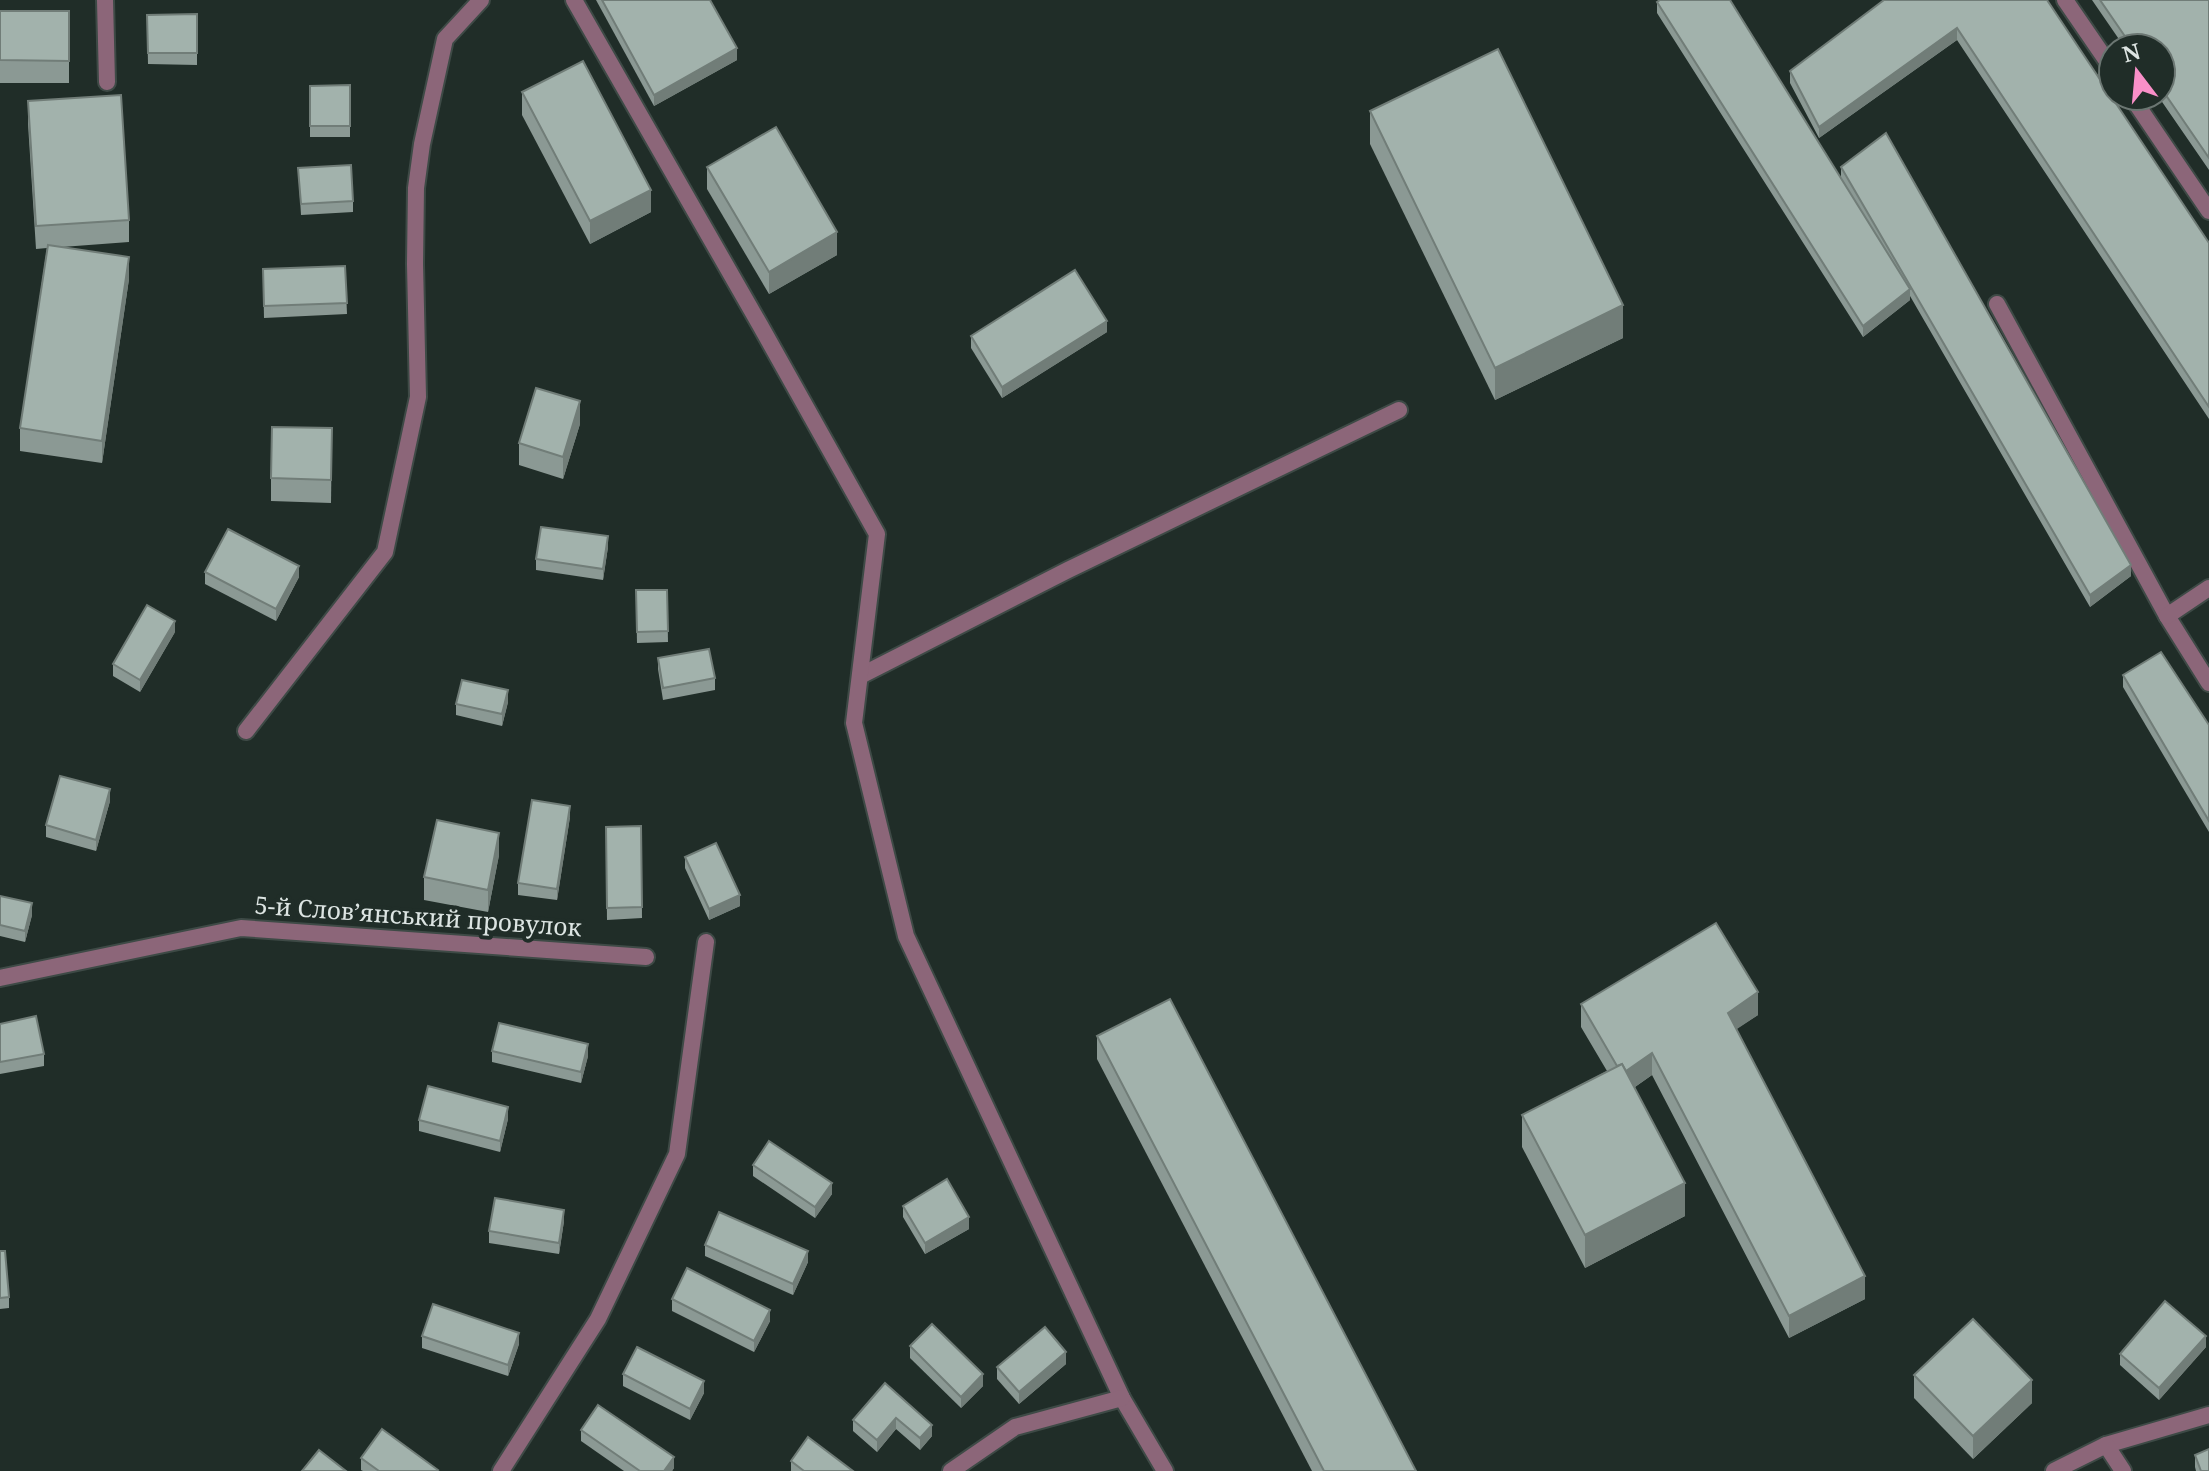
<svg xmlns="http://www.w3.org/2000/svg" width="2209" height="1471" font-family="'Noto Serif',serif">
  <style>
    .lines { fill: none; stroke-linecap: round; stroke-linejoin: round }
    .service-casing { stroke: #3e4a46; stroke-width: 20 }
    .minor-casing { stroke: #3e4a46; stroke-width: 20 }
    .service { stroke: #8c6679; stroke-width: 16 }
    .minor { stroke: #8c6679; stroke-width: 16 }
    .wall { fill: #8b9994 }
    .shaded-wall { fill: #717d78 }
    .building { fill: #a2b2ac; stroke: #717d78; stroke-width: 2 }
    .labels { text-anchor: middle; stroke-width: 8; stroke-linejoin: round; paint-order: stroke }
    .street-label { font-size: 24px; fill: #dce4e2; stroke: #202d28 }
  </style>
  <rect width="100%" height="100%" fill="#202d28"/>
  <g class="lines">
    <defs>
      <g id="service">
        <path d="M2065 0 2113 70"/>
        <path d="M2131 96 2209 211"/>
        <path d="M1997 304 2167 616 2209 683"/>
        <path d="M2167 616 2209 588"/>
        <path d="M860 676 1068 570 1399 410"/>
        <path d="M2106 1445 2209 1415"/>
      </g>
      <g id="minor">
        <path d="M105 0 107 82"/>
        <path d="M574 0 760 325 877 534 854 723 906 936 1122 1398 1165 1471"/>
        <path d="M246 731 385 552 418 397 415 264 416 188 422 144 445 39 481 0"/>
        <path d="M0 978 241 928 646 957"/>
        <path d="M501 1471 598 1319 677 1154 706 942"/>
        <path d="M951 1471 1015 1427 1122 1398"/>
        <path d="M2054 1471 2106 1445 2123 1471"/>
      </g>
    </defs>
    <use href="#service" class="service-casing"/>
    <use href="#minor" class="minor-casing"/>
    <use href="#service" class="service"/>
    <use href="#minor" class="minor"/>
  </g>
  <g class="wall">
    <path d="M596 0H710L737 60 654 106Z"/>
    <path d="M2047 0 2209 243V419L1957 40 1819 138 1790 83V71Z"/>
    <path d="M2092 0H2209V170L2158 96H2161V48H2125Z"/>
    <path d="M1657 2 1841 178V167L2131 576 2090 607 1910 296V300L1863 337 1657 13Z"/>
    <rect x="0" y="11" width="69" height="72"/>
    <path d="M197 14V65L148 64 147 15Z"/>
    <path d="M350 85V137H310V86Z"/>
    <path d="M522 92 651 212 590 244 522 115Z"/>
    <path d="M28 101 129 220V242L62 247 129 279 102 463 20 451V428L47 248 36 249 28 124Z"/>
    <path d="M1370 111 1623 338 1495 400 1370 144Z"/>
    <path d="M707 167 837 255 769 294 707 189Z"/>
    <path d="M298 168 353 201V212L301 215Z"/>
    <path d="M345 266 347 314 264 318 263 269Z"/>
    <path d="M1107 332 1002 398 971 348V336Z"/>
    <path d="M580 424 563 479 519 465V443Z"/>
    <path d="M332 428 331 503 271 501V478Z"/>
    <path d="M608 547 603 580 536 570V559Z"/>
    <path d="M205 572 299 577 276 621 205 584Z"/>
    <path d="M667 590 668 642 637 643 636 591Z"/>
    <path d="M175 632 140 692 113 676V664Z"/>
    <path d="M658 658 715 678V690L663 700 658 669Z"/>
    <path d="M2123 675 2209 725V832L2123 687Z"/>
    <path d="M508 702 502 726 456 715V704Z"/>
    <path d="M110 801 96 851 46 837V825Z"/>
    <path d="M570 817 557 900 518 895V883Z"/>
    <path d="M641 826 642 918 607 920 606 827Z"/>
    <path d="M499 855 488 912 424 900V877Z"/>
    <path d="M685 857 740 906 709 920 685 868Z"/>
    <path d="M0 896 32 915 25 942 0 936Z"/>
    <path d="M1581 1004 1758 1015 1736 1029 1865 1299 1789 1338 1652 1075 1635 1087 1685 1216 1585 1268 1522 1147V1115L1607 1071 1581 1027Z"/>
    <path d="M0 1024 44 1054V1066L0 1074Z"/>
    <path d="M1097 1036 1416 1471H1312L1097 1059Z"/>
    <path d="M492 1051 588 1056 581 1083 492 1062Z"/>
    <path d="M508 1119 500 1152 419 1131V1120Z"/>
    <path d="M753 1165 832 1194 815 1218 753 1176Z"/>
    <path d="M903 1206 969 1229 925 1254 903 1217Z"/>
    <path d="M564 1221 559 1254 489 1243V1231Z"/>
    <path d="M705 1245 808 1262 793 1295 705 1256Z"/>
    <path d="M0 1251 9 1297V1308L0 1309Z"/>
    <path d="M672 1299 770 1321 754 1352 672 1311Z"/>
    <path d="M422 1336 519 1344 508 1376 422 1348Z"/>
    <path d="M910 1346 983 1386 961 1408 910 1358Z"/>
    <path d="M2206 1347 2159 1400 2120 1365V1354Z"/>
    <path d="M1066 1364 1019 1404 997 1379V1367Z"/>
    <path d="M623 1374 704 1393 690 1420 623 1386Z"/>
    <path d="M1914 1375 2032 1403 1973 1459 1914 1398Z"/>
    <path d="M885 1383 932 1436 920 1450 896 1429 877 1452 853 1431V1420Z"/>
    <path d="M581 1430 674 1468 672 1471H624L581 1441Z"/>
    <path d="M2195 1455 2209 1471H2196L2195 1467Z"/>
    <path d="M361 1458 438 1471H363L361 1470Z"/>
    <path d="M791 1461 853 1471H791Z"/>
  </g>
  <g class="shaded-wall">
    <path d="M1957 28V40L1819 138V127Z"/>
    <path d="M737 48V60L654 106V95Z"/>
    <path d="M651 190V212L590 244V221Z"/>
    <path d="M837 232V255L769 294V272Z"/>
    <path d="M129 257V279L102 463V441Z"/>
    <path d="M1910 289V300L1863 337V326Z"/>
    <path d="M1623 305V338L1495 400V368Z"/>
    <path d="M1107 321V332L1002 398V387Z"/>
    <path d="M580 401V424L563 479V457Z"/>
    <path d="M608 536V547L603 580V569Z"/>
    <path d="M2131 565V576L2090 607V595Z"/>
    <path d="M299 566V577L276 621V609Z"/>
    <path d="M175 621V632L140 692V680Z"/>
    <path d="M508 690V702L502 726V714Z"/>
    <path d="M110 789V801L96 851V840Z"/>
    <path d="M570 806V817L557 900V889Z"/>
    <path d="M499 833V855L488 912V890Z"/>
    <path d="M740 895V906L709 920V909Z"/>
    <path d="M32 903V915L25 942V931Z"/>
    <path d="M1758 992V1015L1728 1035V1013Z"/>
    <path d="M588 1044V1056L581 1083V1072Z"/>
    <path d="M1652 1053V1075L1622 1096V1074Z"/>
    <path d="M508 1107V1119L500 1152V1141Z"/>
    <path d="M832 1183V1194L815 1218V1207Z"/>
    <path d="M1685 1183V1216L1585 1268V1235Z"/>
    <path d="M564 1210V1221L559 1254V1243Z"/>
    <path d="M969 1217V1229L925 1254V1243Z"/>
    <path d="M808 1251V1262L793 1295V1284Z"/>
    <path d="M1865 1276V1299L1789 1338V1316Z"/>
    <path d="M770 1310V1321L754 1352V1341Z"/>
    <path d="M519 1333V1344L508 1376V1365Z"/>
    <path d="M2206 1336V1347L2159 1400V1388Z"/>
    <path d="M1066 1352V1364L1019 1404V1392Z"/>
    <path d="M983 1374V1386L961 1408V1397Z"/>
    <path d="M2032 1380V1403L1973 1459V1436Z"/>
    <path d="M704 1381V1393L690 1420V1409Z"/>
    <path d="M896 1418V1429L877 1452V1440Z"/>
    <path d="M932 1425V1436L920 1450V1438Z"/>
    <path d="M674 1457V1468L672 1471H664Z"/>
  </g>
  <g class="building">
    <path d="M602 0H710L737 48 654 95Z"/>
    <path d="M1660 0H1730L1910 289 1863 326 1657 2Z"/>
    <path d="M1884 0H2047L2209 243V407L1957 28 1819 127 1790 71Z"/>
    <path d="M2100 0H2209V158L2161 88V48H2133Z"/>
    <path d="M0 11H69V61L0 60Z"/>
    <path d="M197 14V53H148L147 15Z"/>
    <path d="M1498 49 1623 305 1495 368 1370 111Z"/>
    <path d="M583 61 651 190 590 221 522 92Z"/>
    <path d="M350 85V126H310V86Z"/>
    <path d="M121 95 129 220 36 226 28 101Z"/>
    <path d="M776 127 837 232 769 272 707 167Z"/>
    <path d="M1886 133 2131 565 2090 595 1841 167Z"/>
    <path d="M351 165 353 201 301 204 298 168Z"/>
    <path d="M48 245 129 257 102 441 20 428Z"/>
    <path d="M345 266 347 303 264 306 263 269Z"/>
    <path d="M1075 270 1107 321 1002 387 971 336Z"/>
    <path d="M536 388 580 401 563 457 519 443Z"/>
    <path d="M272 427 332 428 331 480 271 478Z"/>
    <path d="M541 527 608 536 603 569 536 559Z"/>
    <path d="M228 529 299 566 276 609 205 572Z"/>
    <path d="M636 590H667L668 631 637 632Z"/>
    <path d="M147 605 175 621 140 680 113 664Z"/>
    <path d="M709 649 715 678 663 688 658 658Z"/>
    <path d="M2161 652 2209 725V821L2123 675Z"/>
    <path d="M462 680 508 690 502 714 456 704Z"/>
    <path d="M60 776 110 789 96 840 46 825Z"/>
    <path d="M532 800 570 806 557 889 518 883Z"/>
    <path d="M437 820 499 833 488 890 424 877Z"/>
    <path d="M641 826 642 907 607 908 606 827Z"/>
    <path d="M716 843 740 895 709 909 685 857Z"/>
    <path d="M0 896 32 903 25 931 0 925Z"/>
    <path d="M1716 923 1758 992 1728 1013 1865 1276 1789 1316 1652 1053 1626 1071 1622 1064 1617 1066 1581 1004Z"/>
    <path d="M1170 999 1416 1471H1324L1097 1036Z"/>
    <path d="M36 1016 44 1054 0 1062V1024Z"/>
    <path d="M499 1023 588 1044 581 1072 492 1051Z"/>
    <path d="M1622 1064 1685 1183 1585 1235 1522 1115Z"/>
    <path d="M428 1086 508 1107 500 1141 419 1120Z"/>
    <path d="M769 1141 832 1183 815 1207 753 1165Z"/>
    <path d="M947 1179 969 1217 925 1243 903 1206Z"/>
    <path d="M495 1198 564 1210 559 1243 489 1231Z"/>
    <path d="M719 1212 808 1251 793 1284 705 1245Z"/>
    <path d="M0 1251H5L9 1297 0 1298Z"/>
    <path d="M687 1268 770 1310 754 1341 672 1299Z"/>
    <path d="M2165 1301 2206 1336 2159 1388 2120 1354Z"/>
    <path d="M433 1304 519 1333 508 1365 422 1336Z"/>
    <path d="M1973 1319 2032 1380 1973 1436 1914 1375Z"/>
    <path d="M932 1324 983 1374 961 1397 910 1346Z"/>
    <path d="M1045 1327 1066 1352 1019 1392 997 1367Z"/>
    <path d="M637 1347 704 1381 690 1409 623 1374Z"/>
    <path d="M885 1383 932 1425 920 1438 896 1418 877 1440 853 1420Z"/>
    <path d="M598 1405 674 1457 664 1471H640L581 1430Z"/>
    <path d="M382 1429 438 1470 437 1471H379L361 1458Z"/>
    <path d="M808 1437 853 1471H804L791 1461Z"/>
    <path d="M2209 1449V1471H2201L2195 1455Z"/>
    <path d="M319 1450 346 1471H302Z"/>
  </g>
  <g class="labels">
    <g class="street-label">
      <text transform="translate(418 917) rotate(4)" y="8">5-й Слов’янський провулок</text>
    </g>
  </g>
  <g transform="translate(2137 72) rotate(344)"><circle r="38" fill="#202d28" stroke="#6b7672" stroke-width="2"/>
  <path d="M0-6L14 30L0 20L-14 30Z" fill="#f98fc8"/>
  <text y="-12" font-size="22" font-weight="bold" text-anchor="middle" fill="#dce4e2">N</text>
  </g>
</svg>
